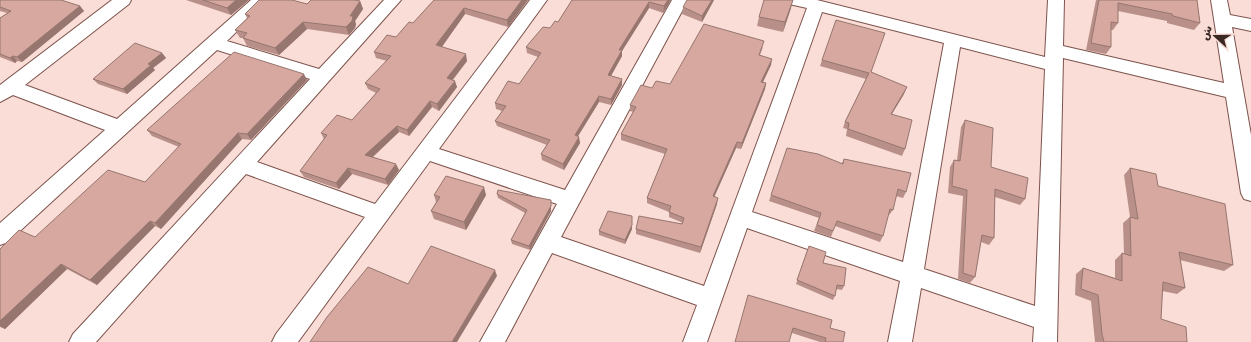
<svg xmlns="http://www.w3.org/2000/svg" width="1251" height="342" font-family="'DejaVu Sans','Noto Naskh Arabic',sans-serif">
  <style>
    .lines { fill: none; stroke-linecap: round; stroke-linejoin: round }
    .street-casing { stroke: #7c534c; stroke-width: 2 }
    .street { fill: #fff; fill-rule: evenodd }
    .wall { fill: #b89089 }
    .shaded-wall { fill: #96766f }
    .building { fill: #d6a89f; stroke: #96766f }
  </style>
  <rect width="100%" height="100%" fill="#faddd7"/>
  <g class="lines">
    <defs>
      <path id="street" d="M112 0H131L129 4 25 85 117 119 251 0H269L227 41 319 69 384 0H401L257 162 375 204 530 0H547L439 149 565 190 672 0H688L561 237 704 286 807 8 789 4 787 0H817L1045 57 1048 0H1064L1063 46 1224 83 1211 0H1227L1230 15 1251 19V31L1232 27 1251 135V201L1244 199 1241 193 1226 97 1063 58 1057 342H1033L1034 327 921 288 912 342H888L900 281 747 228 707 342H683L697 305 552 253 505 342H480L557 204 430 161 298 342H272L276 334 365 217 246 174 96 342H69L73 334 310 79 217 50 8 242 0 245V223L105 130 13 95 0 102V85ZM822 12 944 43 903 262 752 212ZM960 47 1045 69 1035 306 924 269Z"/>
    </defs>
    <use href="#street" class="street-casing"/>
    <use href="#street" class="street"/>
  </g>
  <g class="wall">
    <path d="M0 0 80 6 84 11 22 62 17 61 15 63 0 57V18L7 13 0 11Z"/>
    <path d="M186 0H249L231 15Z"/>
    <path d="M434 0H528L508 27 465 14 442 47 467 61 453 80 457 87 439 111 432 107 409 136 399 132 373 157 399 170 388 185 352 174 339 189 304 177 300 171 324 139 321 133 352 120 376 93 368 89 365 83 387 61 376 58 374 52 396 37 413 23Z"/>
    <path d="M572 0H671L663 13 649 8 622 51V56L611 76 622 79V85L611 105 599 102 578 136 580 143 564 170 542 160 541 154 547 145 497 126 495 121 502 111 496 109 495 103 519 84 538 57 527 53 526 47 550 28 558 22Z"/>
    <path d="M714 0 702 22 682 14 683 7Z"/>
    <path d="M1096 0H1197L1200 23 1194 30 1167 23V21L1118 11V23L1113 30H1111V47L1106 54 1086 50Z"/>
    <path d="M360 1 363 9 355 21 356 24 355 28 349 35 307 29 279 55 247 46 243 38H240L235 30 247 18 245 14 307 4Z"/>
    <path d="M791 8 783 32 757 26 759 17Z"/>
    <path d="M763 47 760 55 771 65 763 82 766 83 765 89 741 149 736 148 714 197 717 204 700 253 636 234V229L683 223 669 217V212L647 203V198L665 154 621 140V134L633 112 630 111V105L652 88 670 84Z"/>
    <path d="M162 53 166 58 153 68 155 70 127 94 98 84 93 79Z"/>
    <path d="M822 60 871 72 904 94 892 114 905 149 902 156 846 136 847 129 843 128 845 122 866 79 820 66Z"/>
    <path d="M307 80 251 140 242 139 161 229 155 226 97 285 67 269 5 329 0 327V249L35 237 145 182 179 147 152 136 147 130Z"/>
    <path d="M965 120 991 167 1025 199 1020 205 995 197 994 238 989 245 981 242 975 277 970 283 958 279 963 196 948 193 950 167 954 160H957L961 127Z"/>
    <path d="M844 159 906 192 903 198 896 196 893 210 889 215H888L883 236 880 242 835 226 831 237 814 231 819 218 769 201 771 195 842 163Z"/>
    <path d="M1130 168 1158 186 1233 265 1224 271 1180 260 1185 288 1177 294 1162 291 1161 319 1187 342H1095L1091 301 1075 295 1076 274 1083 268 1115 278V260L1122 253 1124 254 1123 223 1130 217 1124 175Z"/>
    <path d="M497 194 551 205V211L530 250 512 244 511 240 525 213 498 198Z"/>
    <path d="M434 195H486L466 230 434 219 431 211 436 202Z"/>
    <path d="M632 229 625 244 599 235V231Z"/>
    <path d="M807 251 823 263 844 286 842 290 836 289 835 296 833 300 796 284Z"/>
    <path d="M748 295 830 328 843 342H820L792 333Z"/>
  </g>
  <g class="shaded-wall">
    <path d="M236 0H249L231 15 227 8Z"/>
    <path d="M522 0H528L508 27 507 20Z"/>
    <path d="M668 0H671L663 13 664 6Z"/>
    <path d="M712 0H714L702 22V16Z"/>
    <path d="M793 0 791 8 783 32 785 22Z"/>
    <path d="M360 1 363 9 355 21 356 24 355 28 349 35 346 27 350 16Z"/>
    <path d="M649 2V8L622 51V56L608 81V75L619 50Z"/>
    <path d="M80 6 84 11 22 62 17 57Z"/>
    <path d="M464 8 465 14 438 52 436 45Z"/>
    <path d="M303 22 307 29 279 55 275 48Z"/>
    <path d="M162 53 166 58 153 68 155 70 127 94 123 89 148 64Z"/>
    <path d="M466 54 467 61 449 84 447 78Z"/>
    <path d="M13 56 17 61 15 63 10 58Z"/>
    <path d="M772 59 771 65 760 88 761 82Z"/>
    <path d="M304 74 307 80 251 140 247 134Z"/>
    <path d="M622 79V85L611 105V99Z"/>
    <path d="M455 81 457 87 439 111 437 104Z"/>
    <path d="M766 83 765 89 741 149 742 143Z"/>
    <path d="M907 87 904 94 888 120 891 114Z"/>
    <path d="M599 96V102L575 141V135Z"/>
    <path d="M430 101 432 107 409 136 407 130Z"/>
    <path d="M397 126 399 132 368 161 365 155Z"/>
    <path d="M238 133 242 139 161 229 155 223Z"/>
    <path d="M579 137 580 143 564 170 563 164Z"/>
    <path d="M737 142 736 148 712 202 713 196Z"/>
    <path d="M396 164 399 170 388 185 385 179Z"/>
    <path d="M348 168 352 174 339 189 336 183Z"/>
    <path d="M484 187 486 195 466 230 464 222Z"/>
    <path d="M718 198 717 204 700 253 701 247Z"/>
    <path d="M551 200V211L530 250 529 246Z"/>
    <path d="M150 221 155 226 97 285 90 280Z"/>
    <path d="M632 225V229L625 244V240Z"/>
    <path d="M61 264 67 269 5 329 0 326V321Z"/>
    <path d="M495 270 497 276 457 342H452Z"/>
  </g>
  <g class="building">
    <path d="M0 0H61L80 6 17 57 13 56 10 58 0 54V18L11 11 0 7Z"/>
    <path d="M203 0H236L227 8Z"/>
    <path d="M259 0H292L307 4 311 0H355L360 1 350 16H353L352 21 346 27 303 22 275 48 243 38 247 33 235 30 250 16 245 14Z"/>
    <path d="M434 0H522L507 20 464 8 436 45 466 54 447 78 455 81 437 104 430 101 407 130 397 126 365 155 396 164 385 179 348 168 336 183 300 171 327 135 321 133 337 115 352 120 380 89 365 83 391 56 374 52 387 35 396 37 409 22 413 23Z"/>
    <path d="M572 0H668L664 6 649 2 619 50H622L608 75 622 79 611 99 599 96 575 135 579 137 563 164 541 154 550 140 495 121 506 106 495 103 508 81 519 84 541 53 526 47 543 27 550 28 555 21 558 22Z"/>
    <path d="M687 0H712L702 16 683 7Z"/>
    <path d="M764 0H793L785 22 759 17Z"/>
    <path d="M1099 0H1197L1200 23 1173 16 1172 14 1118 3V23L1111 22V47L1091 43Z"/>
    <path d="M836 20 885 33 871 72 907 87 891 114 912 120 905 149 848 129 849 123 845 122 869 73 822 60Z"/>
    <path d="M704 24 764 41 759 55 772 59 761 82 766 83 742 143 737 142 713 196 718 198 701 247 636 229 639 216 682 224 684 218 669 212 671 206 647 198 667 149 621 134 636 107 630 105 641 85 652 88 656 81 670 84Z"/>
    <path d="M135 43 162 53 148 64 151 65 123 89 93 79Z"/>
    <path d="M234 52 304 74 247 134 238 133 155 223 150 221 90 280 61 264 0 321V249L19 230 35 237 108 170 145 182 181 144 147 130Z"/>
    <path d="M965 120 993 128 991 167 1028 178 1025 199 995 189 994 238 982 235 975 277 963 273 967 190 952 186 954 160 960 161Z"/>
    <path d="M787 148 818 154 843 164 844 159 911 173 906 192 898 189 893 210 890 209 883 236 837 221 833 231 817 225 821 213 771 195Z"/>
    <path d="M1130 168 1156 174 1158 186 1225 204 1233 265 1179 252 1185 288 1163 282 1161 319 1186 327 1187 342H1104L1102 334 1098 295 1081 289 1083 268 1122 281V253L1131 256 1130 217 1138 219Z"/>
    <path d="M446 176 484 187 464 222 431 211 440 197 434 195Z"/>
    <path d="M498 190 551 200V206L529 246 511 240 527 210 497 194Z"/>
    <path d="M608 211 632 216V225L625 240 599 231Z"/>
    <path d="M431 246 495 270 452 342H310L327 317 368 267 408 284Z"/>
    <path d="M809 246 826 252 823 263 846 268 844 286 837 285 835 296 797 280Z"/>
    <path d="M748 295 832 320 830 328 845 332 843 342H825L826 338 793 328 789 342H735Z"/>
  </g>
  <g transform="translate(1215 36) rotate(291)" stroke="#faddd7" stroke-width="3" paint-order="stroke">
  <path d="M0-3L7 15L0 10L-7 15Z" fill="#3a2824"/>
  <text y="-6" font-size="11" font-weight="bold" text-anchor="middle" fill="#3a2824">ش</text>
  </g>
</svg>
